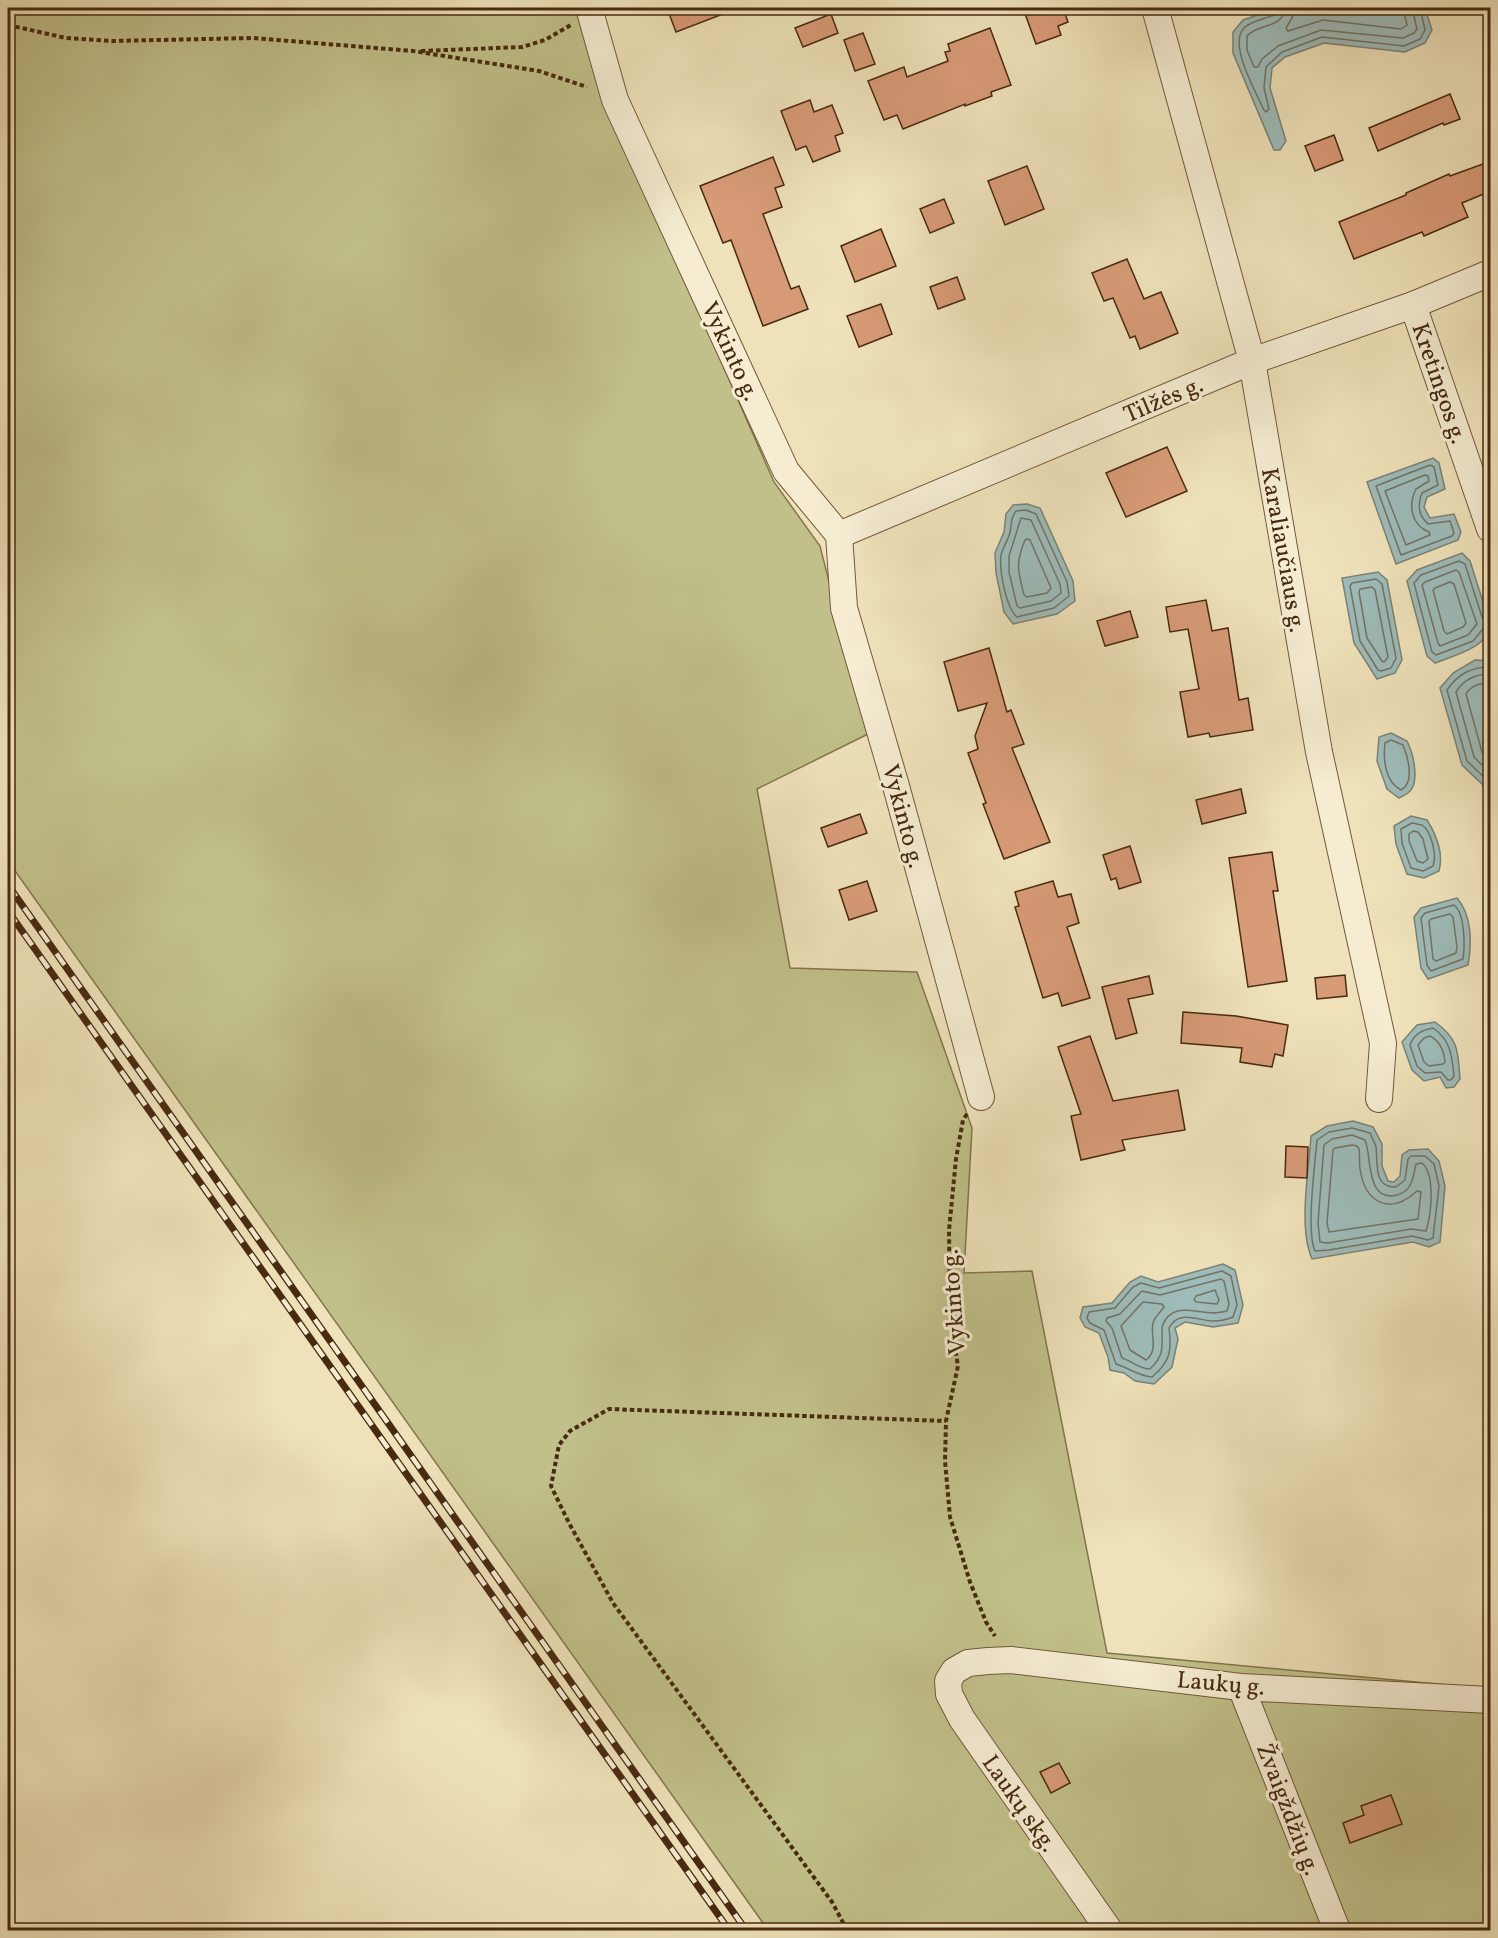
<svg xmlns="http://www.w3.org/2000/svg" width="1498" height="1938" font-family="Vollkorn,serif">
  <style>
    .green { fill: #c1c08a; stroke: #84754d; stroke-width: 1.5 }
    .water { fill: #9ebcba; stroke: #7c8276; stroke-width: 1.5 }
    .lines { fill: none; stroke-linecap: round; stroke-linejoin: round }
    .shore { stroke: #737365; stroke-width: 1.5 }
    .building { fill: #d89b78; stroke: #482a10; stroke-width: 1.5 }
    .minor-casing { stroke: #72583a; stroke-width: 28 }
    .path { stroke: #482a10; stroke-width: 4; stroke-dasharray: 4.5 3; stroke-linecap: butt }
    .minor { stroke: #f5ecd2; stroke-width: 26 }
    .rail-casing { stroke: #482a10; stroke-width: 7 }
    .rail { stroke: #f5ecd2; stroke-width: 4.5; stroke-dasharray: 14; stroke-linecap: butt }
    .labels { text-anchor: middle; stroke-width: 6; stroke-linejoin: round; paint-order: stroke }
    .street-label { font-size: 24px; fill: #482a10; stroke: #f5ecd2 }
  </style>
  <rect width="100%" height="100%" fill="#efe2ba"/>
  <filter id="stains"><feTurbulence type="fractalNoise" baseFrequency=".00333" numOctaves="4"/><feColorMatrix values="0 0 0 0 .2 0 0 0 0 .09 0 0 0 0 .02 0 0 0 .5 -.17"/></filter>
  <radialGradient id="worn" r=".72"><stop offset=".6" stop-color="#630" stop-opacity="0"/><stop offset="1" stop-color="#630" stop-opacity=".3"/></radialGradient>
  <path class="green" d="M8 8H576L606 110 653 206 774 482 820 546 868 734 757 789 790 968 917 972 972 1128 964 1273 1032 1271 1107 1653 1490 1689V1930H768L8 861Z"/>
  <g class="water">
    <path d="M1279 8H1425L1432 30 1425 43 1405 52 1324 43 1285 57 1272 68 1270 88 1286 141 1280 150H1274L1233 53V32L1243 20Z"/>
    <path d="M1433 458 1439 463 1445 489 1427 497 1424 507 1430 518 1454 514 1461 532 1458 540 1396 564 1367 482Z"/>
    <path d="M1027 504 1040 508 1073 581 1075 601 1057 614 1013 624 1004 612 996 573 995 553 1004 532 1006 514 1013 505Z"/>
    <path d="M1462 553 1470 561 1490 624C1490 647 1453 656 1435 663L1427 656 1407 581 1417 570Z"/>
    <path d="M1378 572 1387 580 1402 660 1395 673 1377 679 1354 643 1342 578Z"/>
    <path d="M1475 660 1490 661V800L1482 784 1462 765 1440 688 1453 673Z"/>
    <path d="M1391 733 1407 741C1413 753 1421 783 1408 793 1406 795 1402 796 1399 798L1387 789 1377 761 1379 737Z"/>
    <path d="M1411 816 1427 820C1437 836 1444 853 1439 871L1424 878 1407 874 1396 844 1394 826Z"/>
    <path d="M1457 898C1472 915 1472 943 1468 965L1428 979 1421 968 1414 917 1421 908Z"/>
    <path d="M1435 1022C1459 1039 1458 1052 1460 1079L1454 1087 1446 1088 1440 1077 1424 1081 1412 1070 1402 1042 1417 1025Z"/>
    <path d="M1353 1121 1373 1127 1382 1144V1166L1388 1181 1394 1182 1400 1176 1402 1155 1409 1150 1428 1149 1439 1161 1445 1186 1440 1242 1429 1247 1413 1242 1312 1259C1298 1227 1309 1170 1311 1136L1327 1126Z"/>
    <path d="M1223 1264 1235 1270 1243 1305 1238 1323 1213 1327 1185 1322 1175 1328 1178 1339 1172 1367 1154 1384 1135 1381 1124 1373 1110 1370 1108 1357 1099 1333 1085 1327 1080 1318 1083 1307 1112 1303 1130 1282 1141 1276 1158 1282Z"/>
  </g>
  <g class="lines">
    <g class="shore">
      <path d="M1277 8 1274 15C1265 19 1251 21 1244 28 1228 44 1256 92 1264 110L1266 112 1269 109 1264 88 1266 67 1282 52 1322 37 1404 46 1420 39 1425 30 1420 8"/>
      <path d="M1285 8C1283 29 1258 23 1247 36V50L1254 67H1258L1262 59 1278 46 1321 30 1403 38 1414 33 1417 29 1412 8"/>
      <path d="M1294 8 1292 18 1286 28 1288 31 1323 20 1401 29 1407 25 1403 8"/>
      <path d="M1430 465 1434 467 1438 485 1422 493C1417 505 1418 515 1428 524L1450 521 1454 533 1452 536 1401 555 1376 486Z"/>
      <path d="M1425 475 1428 476 1429 481 1416 489C1408 505 1411 525 1429 532L1430 535 1406 545 1385 491Z"/>
      <path d="M1026 510 1036 514 1067 582 1069 596 1054 608 1017 617C1006 608 999 569 1001 555 1003 547 1008 540 1010 533 1012 524 1010 518 1016 511Z"/>
      <path d="M1021 518 1031 520 1060 584 1061 593 1051 601 1020 608 1017 606 1009 572V556Z"/>
      <path d="M1027 539 1030 540 1051 588 1047 593 1027 597 1024 595C1018 571 1015 564 1025 540Z"/>
      <path d="M1459 561 1465 564 1482 617 1487 624 1473 641 1436 655 1432 652 1414 583 1421 575Z"/>
      <path d="M1456 570 1459 572 1477 624 1468 635 1440 646 1438 643 1422 585 1425 582Z"/>
      <path d="M1376 579 1382 584 1396 658 1391 668 1381 671 1378 670 1360 641 1350 586 1352 583Z"/>
      <path d="M1450 582 1454 584 1466 623 1463 627 1447 634 1444 631 1433 590 1435 588Z"/>
      <path d="M1372 587 1375 590 1388 657 1384 662 1382 661 1367 638 1359 592 1360 589Z"/>
      <path d="M1490 667C1471 667 1458 674 1447 690L1467 761 1487 780 1490 787"/>
      <path d="M1490 674C1476 674 1464 679 1456 692L1474 757 1490 773"/>
      <path d="M1490 683C1481 683 1471 685 1466 694L1482 752 1490 761"/>
      <path d="M1391 740 1403 745C1408 757 1415 783 1401 790 1385 782 1383 759 1385 743Z"/>
      <path d="M1412 823C1413 823 1421 825 1422 825 1432 832 1437 856 1433 866L1423 871 1411 868 1402 843 1401 829Z"/>
      <path d="M1413 831 1418 832 1423 839 1428 859 1423 863 1417 861 1409 841V834Z"/>
      <path d="M1454 905C1465 913 1465 946 1463 959L1431 971 1427 965 1421 918 1425 913Z"/>
      <path d="M1450 914 1453 917 1457 947 1456 953 1436 961 1433 959 1429 921 1431 919Z"/>
      <path d="M1433 1028C1451 1040 1452 1057 1454 1076L1451 1080H1448L1441 1072 1425 1073 1417 1066 1410 1045C1414 1034 1422 1030 1433 1028Z"/>
      <path d="M1430 1036C1440 1041 1444 1051 1445 1062L1443 1064 1429 1066 1424 1062 1418 1045 1424 1038Z"/>
      <path d="M1352 1128 1370 1133C1372 1138 1375 1143 1376 1147 1378 1163 1373 1188 1396 1187L1405 1180 1408 1159 1411 1156H1425L1434 1164 1439 1186 1433 1238 1428 1240 1412 1236 1329 1250 1315 1251C1306 1231 1315 1164 1317 1140L1329 1132Z"/>
      <path d="M1352 1135 1365 1140C1372 1155 1365 1203 1397 1195 1413 1191 1413 1176 1416 1164L1422 1163C1436 1175 1431 1215 1426 1231L1411 1229 1328 1243 1320 1242 1318 1223 1324 1145 1332 1139Z"/>
      <path d="M1352 1145 1357 1146 1359 1149C1360 1156 1359 1162 1360 1169 1365 1203 1390 1216 1417 1191L1421 1192 1418 1219 1329 1232 1327 1223 1333 1150 1335 1148Z"/>
      <path d="M1222 1271 1231 1276 1237 1305 1233 1317C1228 1319 1220 1321 1214 1321 1198 1321 1179 1309 1169 1328 1172 1351 1170 1362 1152 1377 1138 1376 1129 1368 1116 1364L1104 1330 1090 1323 1087 1318 1089 1312 1115 1308 1133 1287 1141 1283 1159 1288Z"/>
      <path d="M1221 1279 1224 1281 1229 1304 1227 1311C1222 1312 1217 1313 1213 1313 1194 1313 1171 1301 1162 1327 1162 1346 1165 1355 1150 1369 1139 1369 1132 1361 1122 1358L1112 1328 1106 1321 1107 1318 1120 1314 1142 1291 1160 1295Z"/>
      <path d="M1215 1290 1219 1300 1217 1304 1196 1302 1194 1300 1196 1296Z"/>
      <path d="M1143 1302 1162 1304 1164 1307C1161 1312 1155 1316 1153 1323 1150 1336 1159 1350 1146 1360L1130 1350 1121 1326Z"/>
    </g>
  </g>
  <g class="building">
    <path d="M667 8H736V9L676 32Z"/>
    <path d="M1023 8H1063L1068 22 1058 26 1061 35 1036 44Z"/>
    <path d="M831 14 838 33 803 47 795 28Z"/>
    <path d="M990 28 1011 85 991 92 992 96 965 106V104L903 129 897 115 884 120 868 81 904 67 907 77 948 61 945 52 950 51 948 44Z"/>
    <path d="M863 33 875 64 855 71 844 40Z"/>
    <path d="M1450 94 1460 119 1444 125 1443 123 1378 151 1369 128Z"/>
    <path d="M810 100 814 112 832 105 843 133 835 136 840 151 813 162 806 146 796 150 781 111Z"/>
    <path d="M1334 135 1343 160 1315 171 1305 146Z"/>
    <path d="M773 157 784 185 775 188 782 207 763 214 791 289 799 286 808 309 763 326 731 240 723 243 700 186Z"/>
    <path d="M1491 161V191L1462 203 1468 217 1424 236 1422 232 1354 259 1339 222 1406 195V193L1449 174 1450 176Z"/>
    <path d="M1027 166 1044 209 1005 225 988 181Z"/>
    <path d="M944 199 954 223 930 233 920 209Z"/>
    <path d="M881 229 896 266 855 282 841 246Z"/>
    <path d="M1127 259 1144 299 1161 292 1178 333 1140 349 1135 336 1130 338 1113 298 1104 301 1092 273Z"/>
    <path d="M957 277 965 299 938 309 930 287Z"/>
    <path d="M881 304 892 334 859 347 847 316Z"/>
    <path d="M1167 447 1187 491 1126 517 1106 473Z"/>
    <path d="M1206 600 1212 631 1228 628 1239 700 1248 698 1253 730 1210 737 1209 733 1188 737 1180 692 1199 689 1188 629 1170 632 1166 607Z"/>
    <path d="M1130 611 1138 637 1105 646 1097 621Z"/>
    <path d="M989 648 1007 712 1011 710 1024 744 1012 748 1050 842 1004 859 983 804 986 803 968 753 978 749 975 736 987 703 958 711 944 662Z"/>
    <path d="M1241 789 1246 813 1202 824 1196 800Z"/>
    <path d="M860 814 867 833 828 847 821 828Z"/>
    <path d="M1130 846 1141 882 1119 889 1116 878 1111 880 1103 855Z"/>
    <path d="M1272 852 1278 891H1273L1287 981 1248 987 1229 858Z"/>
    <path d="M867 881 877 911 849 920 839 890Z"/>
    <path d="M1053 881 1058 897 1071 894 1079 923 1067 927 1090 998 1062 1006 1058 993 1043 998 1015 907 1019 906 1015 892Z"/>
    <path d="M1345 975 1347 996 1317 999 1315 978Z"/>
    <path d="M1149 976 1153 994 1128 999 1137 1033 1116 1039 1102 987Z"/>
    <path d="M1183 1012 1236 1016 1288 1025 1283 1056 1275 1054 1272 1067 1240 1062 1242 1048 1181 1043Z"/>
    <path d="M1090 1036 1113 1101 1178 1090 1185 1130 1122 1140 1125 1150 1081 1160 1071 1116 1081 1114 1058 1047Z"/>
    <path d="M1286 1146 1308 1147 1307 1178 1285 1177Z"/>
    <path d="M1059 1763 1070 1783 1051 1793 1040 1772Z"/>
    <path d="M1391 1795 1402 1824 1350 1843 1343 1823 1364 1815 1361 1806Z"/>
  </g>
  <g class="lines">
    <defs>
      <g id="minor">
        <path d="M589 8 615 100 786 471 839 535 844 608 896 786 981 1097"/>
        <path d="M1155 8 1252 361 1319 752 1383 1043 1379 1099"/>
        <path d="M1413 305 1490 529"/>
        <path d="M839 535 1252 361 1413 305 1490 273"/>
        <path d="M1241 1687 1337 1930"/>
        <path d="M1109 1930 962 1719 949 1694 948 1681 954 1671 968 1663 988 1661 1011 1660 1241 1687 1490 1700"/>
      </g>
    </defs>
    <use href="#minor" class="minor-casing"/>
    <g class="path">
      <path d="M8 25 66 38 112 41 253 38 413 51 539 71 587 87"/>
      <path d="M421 51 522 47 545 40 571 25"/>
      <path d="M967 1114 963 1120 956 1159 949 1230 950 1317 958 1366 946 1421 945 1461 950 1517 970 1582 986 1622 995 1636"/>
      <path d="M847 1930 832 1902 613 1603 569 1523 551 1486 559 1445 570 1431 609 1409 946 1421"/>
    </g>
    <use href="#minor" class="minor"/>
    <defs>
      <g id="rail">
        <path d="M8 885 746 1930"/>
        <path d="M8 911 729 1930"/>
      </g>
    </defs>
    <use href="#rail" class="rail-casing"/>
    <use href="#rail" class="rail"/>
  </g>
  <g class="labels">
    <g class="street-label">
      <text transform="translate(731 351) rotate(65)" y="8">Vykinto g.</text>
      <text transform="translate(1440 383) rotate(71)" y="8">Kretingos g.</text>
      <text transform="translate(1163 399) rotate(-23)" y="8">Tilžės g.</text>
      <text transform="translate(1284 550) rotate(80)" y="8">Karaliaučiaus g.</text>
      <text transform="translate(904 816) rotate(75)" y="8">Vykinto g.</text>
      <text transform="translate(953 1302) rotate(-94)" y="8">Vykinto g.</text>
      <text transform="translate(1221 1683) rotate(5)" y="8">Laukų g.</text>
      <text transform="translate(1020 1803) rotate(55)" y="8">Laukų skg.</text>
      <text transform="translate(1289 1809) rotate(69)" y="8">Žvaigždžių g.</text>
    </g>
  </g>
  <rect width="1498" height="1938" fill="none" stroke="#efe2ba" stroke-width="30"/>
  <rect x="9" y="9" width="1480" height="1920" fill="none" stroke="#482a10" stroke-width="3"/>
  <rect x="15" y="15" width="1468" height="1908" fill="none" stroke="#482a10" stroke-width="1.5"/>
  <rect width="100%" height="100%" filter="url(#stains)"/>
  <rect width="100%" height="100%" fill="url(#worn)"/>
</svg>
